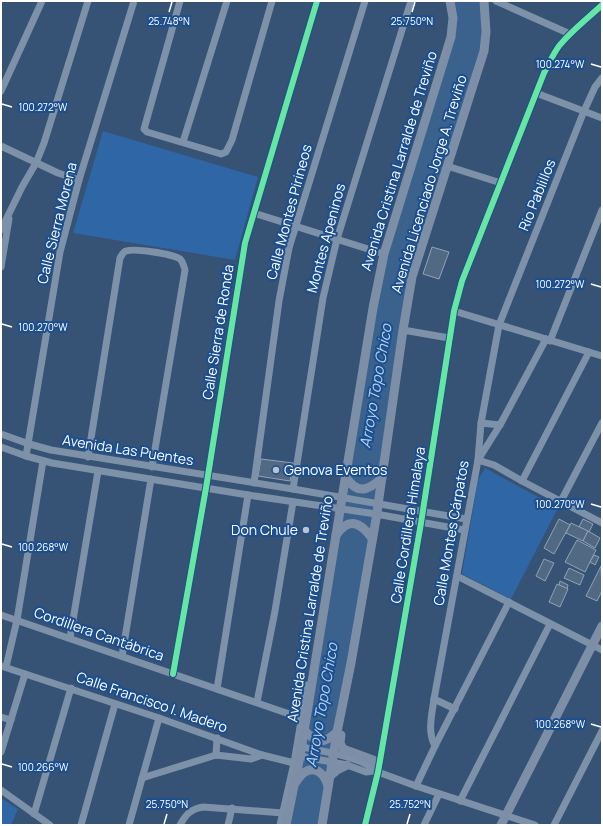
<svg xmlns="http://www.w3.org/2000/svg" width="603" height="826" font-family="Manrope,sans-serif">
  <style>
    .green { fill: #2f66a5 }
    .water { fill: #3b618d }
    .building { fill: #526984; stroke: #92a2b6 }
    .lines { fill: none; stroke-linecap: round; stroke-linejoin: round }
    .minor { stroke: #7d92a8; stroke-width: 7 }
    .major { stroke: #7d8ea7; stroke-width: 9 }
    .cycleway-casing { stroke: #1b4f8f; stroke-width: 8 }
    .cycleway { stroke: #66e7a1; stroke-width: 6 }
    .ticks { fill: none; stroke: #fff; stroke-width: 1.5 }
    .poi-dot { fill: #b9c2ce; stroke: #1b4f8f; stroke-width: 1.5 }
    .labels { text-anchor: middle; stroke-width: 4; stroke-linejoin: round; paint-order: stroke }
    .street-label { font-size: 14px; fill: #fff; stroke: #1b4f8f }
    .poi-label { font-size: 14px; fill: #fff; stroke: #1b4f8f; text-anchor: start }
    .water-label { font-size: 15px; font-style: italic; fill: #b5d3f5; stroke: #1b4f8f }
    .ticks-label { font-size: 10px; text-anchor: middle; fill: #fff; stroke: #1b4f8f; stroke-width: 4; stroke-linejoin: round; paint-order: stroke }
  </style>
  <rect width="100%" height="100%" fill="#365274"/>
  <g class="green">
    <path d="M103 131 258 177 235 260 73 233Z"/>
    <path d="M485 468 558 508 511 599 462 574 478 480Z"/>
    <path d="M1 798 18 809 11 825H1Z"/>
  </g>
  <path class="water" d="M450 1H484L486 32 421 247 322 825H286L373 308 451 37Z"/>
  <g class="building">
    <path d="M432 247 449 252 439 279 423 274Z"/>
    <path d="M261 459 293 463 290 481 258 476Z"/>
    <path d="M559 519 570 525 554 554 544 548Z"/>
    <path d="M583 519 593 524 589 532 579 527Z"/>
    <path d="M571 523 588 531 583 541 566 533Z"/>
    <path d="M588 531 600 538 595 548 583 541Z"/>
    <path d="M577 540 596 550 585 572 565 562Z"/>
    <path d="M594 555 599 557 595 565 590 562Z"/>
    <path d="M544 559 554 563 545 581 536 576Z"/>
    <path d="M601 566 602 591 597 601 586 596Z"/>
    <path d="M569 568 584 575 580 585 564 578Z"/>
    <path d="M560 581 568 585 567 589 559 585Z"/>
    <path d="M557 584 568 589 560 607 549 602Z"/>
  </g>
  <g class="lines">
    <g class="minor">
      <path d="M180 1 144 129 147 132 221 154 226 152 232 140 272 1"/>
      <path d="M496 1 570 34"/>
      <path d="M1 91 42 1"/>
      <path d="M536 93 602 118"/>
      <path d="M183 142 227 1"/>
      <path d="M1 146 58 173 79 180"/>
      <path d="M447 166 501 183"/>
      <path d="M254 213 384 254"/>
      <path d="M1 230 22 187 36 163 44 143 88 1"/>
      <path d="M1 267 9 219"/>
      <path d="M454 311 602 356"/>
      <path d="M403 330 449 338"/>
      <path d="M546 339 500 425 478 460 494 465 522 481 602 523"/>
      <path d="M550 341 602 210"/>
      <path d="M481 423 500 425"/>
      <path d="M1 434 29 444 51 450 293 489 466 519"/>
      <path d="M1 447 26 456 52 463 248 495 376 514 464 530"/>
      <path d="M26 456 60 252 79 180 134 1"/>
      <path d="M88 457 120 258C122 255 123 252 126 251 134 248 173 254 180 259 183 262 184 266 185 270L152 467"/>
      <path d="M522 481 589 352"/>
      <path d="M254 483 279 301 289 248 365 1"/>
      <path d="M293 489 323 298 337 239 411 1"/>
      <path d="M561 501 602 423"/>
      <path d="M457 576 602 650"/>
      <path d="M1 615 301 718"/>
      <path d="M70 638 98 471"/>
      <path d="M122 656 151 479"/>
      <path d="M1 666 159 718 262 755 294 763"/>
      <path d="M6 667 17 620 43 461"/>
      <path d="M173 674 206 488 245 243 317 1"/>
      <path d="M217 689 248 495"/>
      <path d="M434 699 455 709"/>
      <path d="M257 702 275 611 293 502"/>
      <path d="M1 717 11 720"/>
      <path d="M435 746C427 732 432 714 434 699L478 460 481 423 499 325 584 111 595 87 602 78"/>
      <path d="M302 747C317 750 367 758 374 771"/>
      <path d="M1 752 25 674"/>
      <path d="M216 755 217 738"/>
      <path d="M300 756 347 765 366 772 374 771 378 772 416 786 535 825"/>
      <path d="M142 778 216 755 251 759 262 755"/>
      <path d="M416 786 435 746 509 602"/>
      <path d="M1 790 50 825"/>
      <path d="M460 801 550 624"/>
      <path d="M34 814 71 688"/>
      <path d="M81 825 115 704"/>
      <path d="M129 825 159 718"/>
      <path d="M180 825C186 814 191 809 203 807L283 813"/>
      <path d="M228 825 232 808"/>
      <path d="M280 825 294 763 307 685"/>
      <path d="M365 825 378 772 421 523 454 311 462 281 544 73C549 64 553 54 559 46 571 31 588 18 602 5"/>
      <path d="M424 825 439 794"/>
      <path d="M554 825 602 731"/>
    </g>
    <g class="major">
      <path d="M345 476C357 495 368 491 382 478"/>
      <path d="M336 535C349 517 360 522 372 538"/>
      <path d="M304 730C316 743 323 745 337 732"/>
      <path d="M341 735 340 743 343 749 373 760 377 765 378 772"/>
      <path d="M330 776 337 770 347 765"/>
      <path d="M296 782C299 778 301 774 305 772 316 765 325 775 328 786"/>
      <path d="M286 825 300 756 373 308 384 254 451 37 453 18 450 1"/>
      <path d="M322 825 337 732 351 663 376 519 403 330 412 277 484 51 486 32 484 1"/>
      <path d="M501 825 602 626"/>
    </g>
    <defs>
      <g id="cycleway">
        <path d="M173 674 206 488 245 243 317 1"/>
        <path d="M365 825 378 772 421 523 454 311 462 281 544 73C549 64 553 54 559 46 571 31 588 18 602 5"/>
      </g>
    </defs>
    <use href="#cycleway" class="cycleway-casing"/>
    <use href="#cycleway" class="cycleway"/>
  </g>
  <path class="ticks" d="M169 12 172 2M412 12 415 2M591 64 601 67M2 104 12 107M591 284 601 287M2 324 12 327M591 504 601 507M2 544 12 547M591 724 601 727M2 764 12 767M164 824 167 814M407 824 410 814"/>
  <g class="poi-dot">
    <circle cx="276" cy="470" r="4"/>
    <circle cx="306" cy="530" r="4"/>
  </g>
  <g class="labels">
    <g class="street-label">
      <text transform="translate(399 161) rotate(-73)" y="5">Avenida Cristina Larralde de Treviño</text>
      <text transform="translate(429 184) rotate(-73)" y="5">Avenida Licenciado Jorge A. Treviño</text>
      <text transform="translate(537 195) rotate(-68)" y="5">Rio Pablillos</text>
      <text transform="translate(289 212) rotate(-75)" y="5">Calle Montes Pirineos</text>
      <text transform="translate(57 223) rotate(-76)" y="5">Calle Sierra Morena</text>
      <text transform="translate(326 238) rotate(-75)" y="5">Montes Apeninos</text>
      <text transform="translate(218 332) rotate(-81)" y="5">Calle Sierra de Ronda</text>
      <text transform="translate(128 450) rotate(9)" y="5">Avenida Las Puentes</text>
      <text transform="translate(408 525) rotate(-81)" y="5">Calle Cordillera Himalaya</text>
      <text transform="translate(451 533) rotate(-80)" y="5">Calle Montes Cárpatos</text>
      <text transform="translate(310 609) rotate(-81)" y="5">Avenida Cristina Larralde de Treviño</text>
      <text transform="translate(99 634) rotate(19)" y="5">Cordillera Cantábrica</text>
      <text transform="translate(152 702) rotate(19)" y="5">Calle Francisco I. Madero</text>
    </g>
    <g class="poi-label">
      <text x="284" y="475">Genova Eventos</text>
      <text x="298" y="535" text-anchor="end">Don Chule</text>
    </g>
    <g class="water-label">
      <text transform="translate(376 386) rotate(-80)" y="5">Arroyo Topo Chico</text>
      <text transform="translate(322 705) rotate(-80)" y="5">Arroyo Topo Chico</text>
    </g>
  </g>
  <g class="ticks-label">
    <text x="169" y="25">25.748°N</text>
    <text x="412" y="25">25.750°N</text>
    <text x="560" y="68">100.274°W</text>
    <text x="43" y="111">100.272°W</text>
    <text x="560" y="288">100.272°W</text>
    <text x="43" y="331">100.270°W</text>
    <text x="560" y="508">100.270°W</text>
    <text x="43" y="551">100.268°W</text>
    <text x="560" y="728">100.268°W</text>
    <text x="43" y="771">100.266°W</text>
    <text x="167" y="808">25.750°N</text>
    <text x="410" y="808">25.752°N</text>
  </g>
  <rect width="603" height="826" fill="none" stroke="#ffffff" stroke-width="4"/>
</svg>
